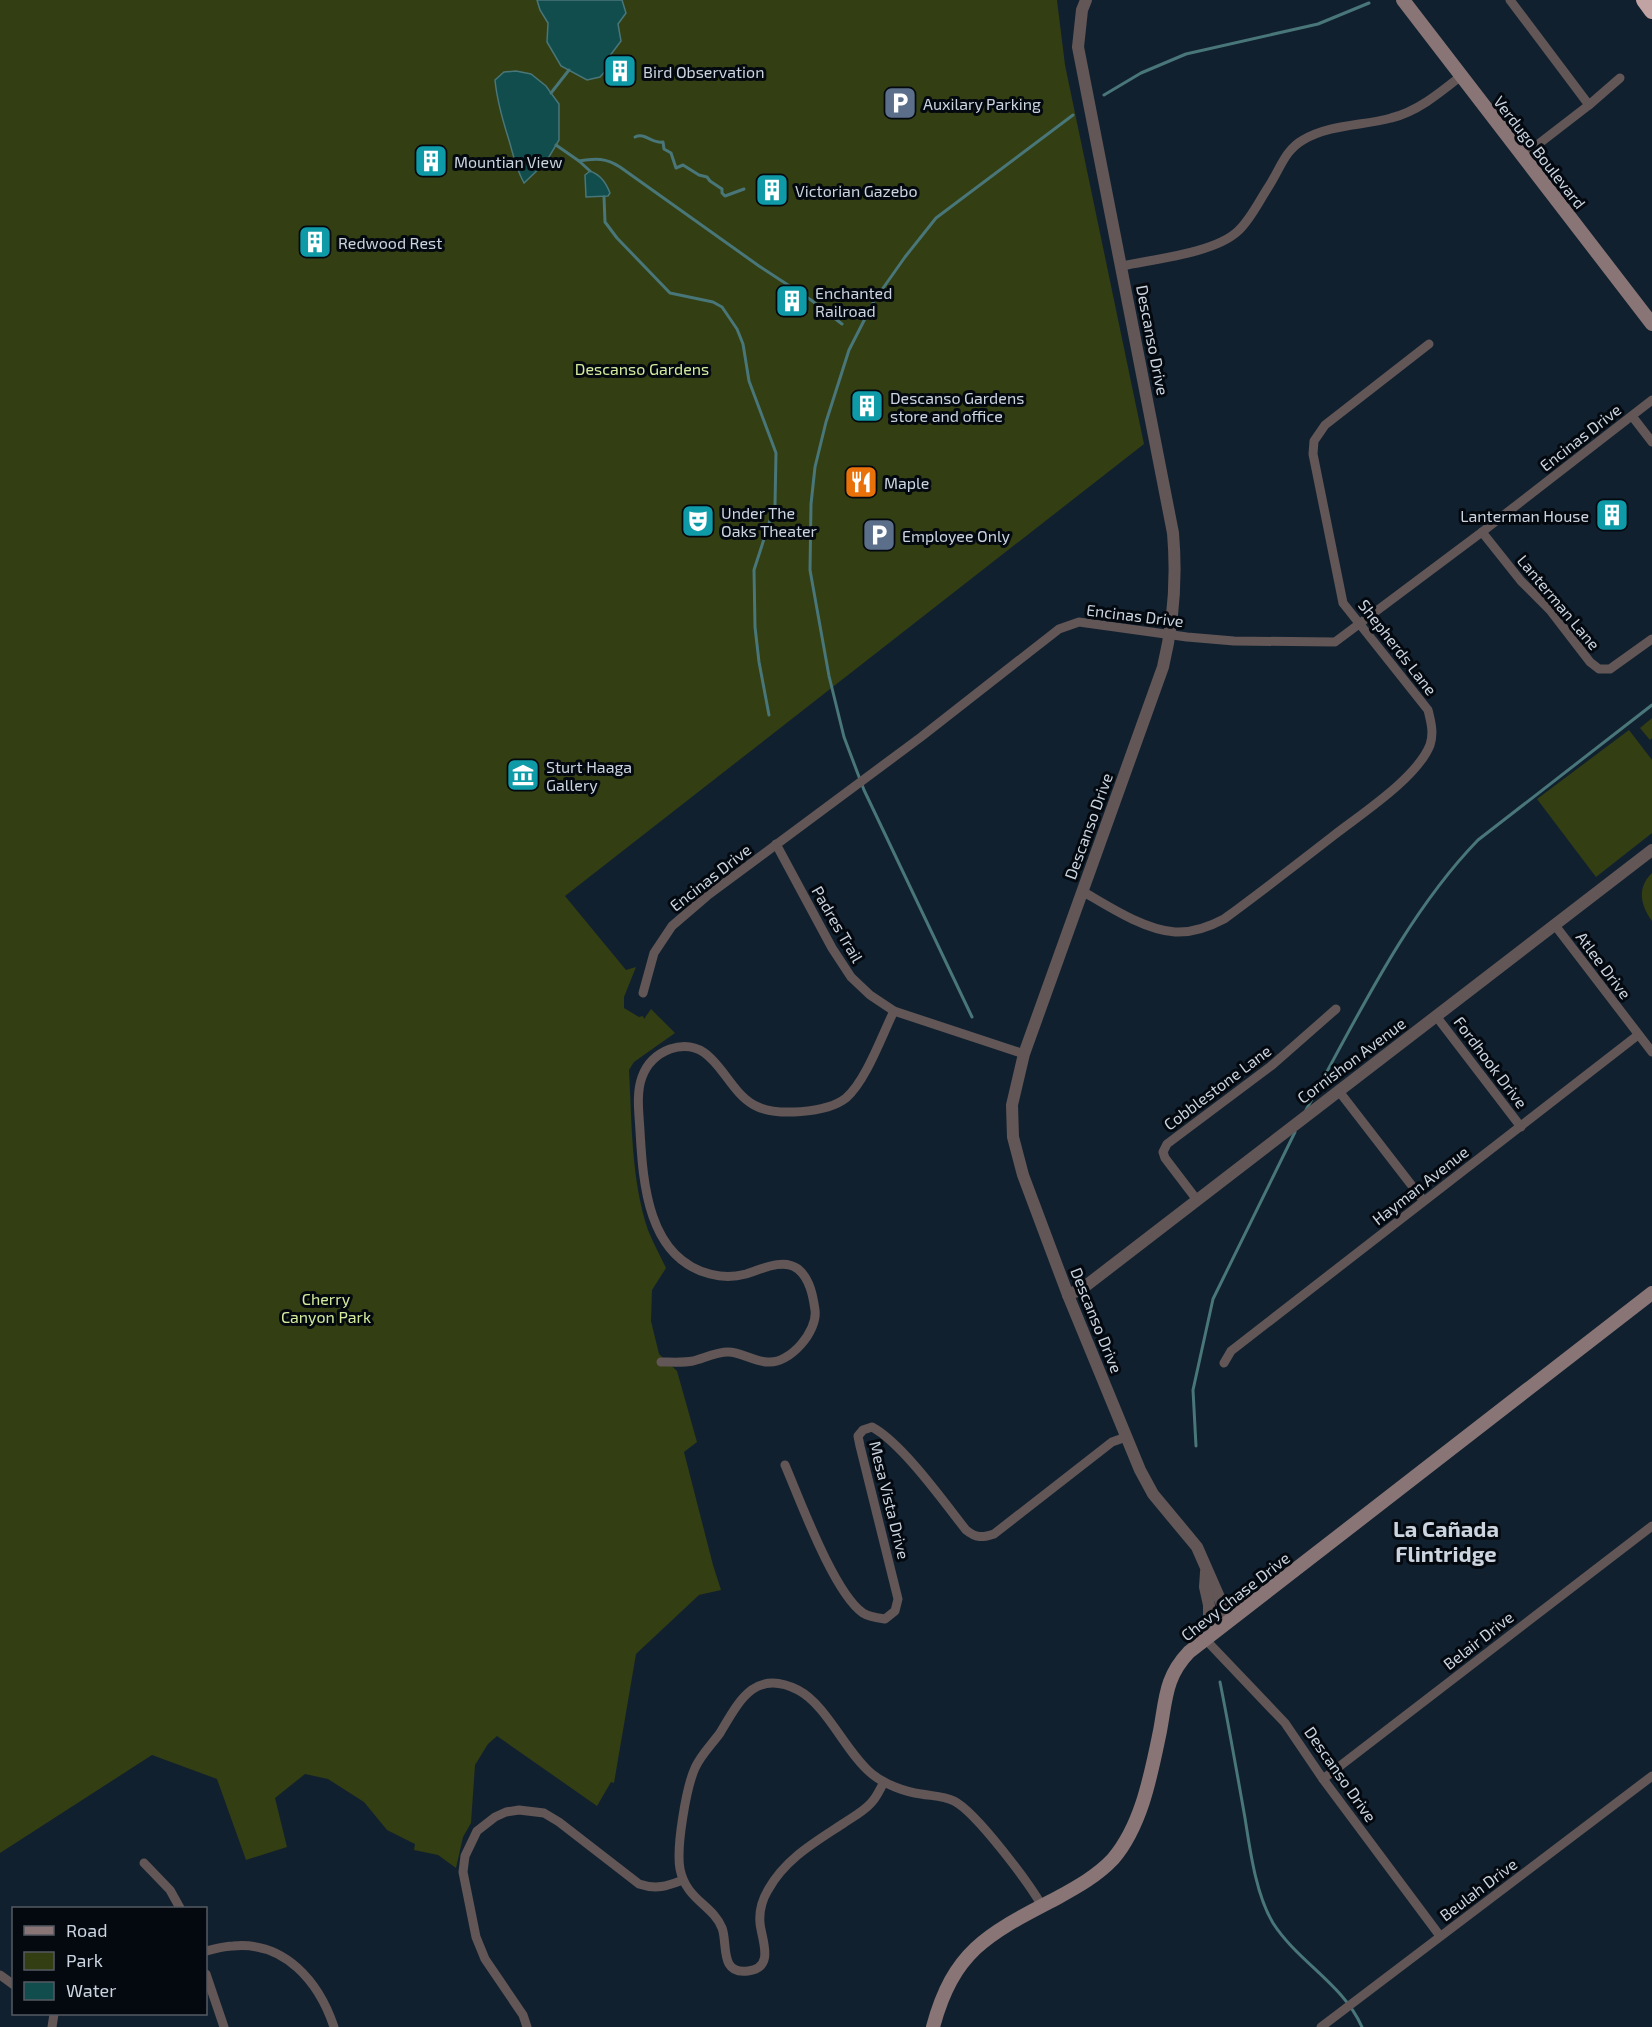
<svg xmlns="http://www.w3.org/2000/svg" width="1652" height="2027" font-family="'Exo 2',sans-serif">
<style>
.green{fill:#333e12}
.water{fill:#114d4d;stroke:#497679;stroke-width:1.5}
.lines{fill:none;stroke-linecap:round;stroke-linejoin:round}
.stream{stroke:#497679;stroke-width:3}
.minor{stroke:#625656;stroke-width:9}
.tertiary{stroke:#625656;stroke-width:12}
.secondary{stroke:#897575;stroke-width:14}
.motorway{stroke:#c2a3a4;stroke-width:16}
.labels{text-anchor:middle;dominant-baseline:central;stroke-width:6;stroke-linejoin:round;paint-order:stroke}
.poi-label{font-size:16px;fill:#cbd4df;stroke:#040910;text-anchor:start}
.street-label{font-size:16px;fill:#cbd4df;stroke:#040910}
.park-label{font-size:16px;fill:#d4eb9d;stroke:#040910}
.district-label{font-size:22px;font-weight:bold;fill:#cbd4df;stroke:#040910}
</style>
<rect width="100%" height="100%" fill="#11202f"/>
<g class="green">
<path d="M0,0H1057L1065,65L1144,444L565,896L626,970L636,967L624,997V1008L639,1017L643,1016L644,1019L651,1009L675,1033L634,1062L629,1070C632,1123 631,1179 648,1230C653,1243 660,1255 666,1268L652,1290L651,1321L659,1354L677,1371L697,1442L684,1452L713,1565L721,1590L699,1595L636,1654L614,1783L611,1782L597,1806L497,1736L488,1744L475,1765L471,1823L463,1837L456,1868L438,1855L414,1850L415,1844L387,1830L364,1802L328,1779L305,1774L275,1798L287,1847L246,1860L217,1779L152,1755L0,1853Z"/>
<path d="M1652,718V738L1650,740L1640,728Z"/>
<path d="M1629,730L1652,760V833L1596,877L1537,799Z"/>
<path d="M1652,873V921C1640,905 1637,887 1652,873Z"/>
</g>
<g class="water">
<path d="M537,0H622L626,13L618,24L621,41L609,57L610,66L600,77L587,80L561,66L547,42L548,23L540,10Z"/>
<path d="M516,71L531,74L546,86L559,104V140L546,162L524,183C514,164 514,156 508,137C502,118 497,101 495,80L504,72Z"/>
<path d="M590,171C601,175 606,183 610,193L608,196L586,197L585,175Z"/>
</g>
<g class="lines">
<g class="stream">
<path d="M551,93L569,70"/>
<path d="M1104,95L1141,73L1186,54L1318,24L1369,3"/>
<path d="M635,137C645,132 652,144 663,142L664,149L671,153L676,168L683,165L699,175L707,177L710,181L722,189V193L725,196L744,189"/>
<path d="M556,145L579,161L590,171"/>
<path d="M579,161C596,158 606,158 620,167L759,266L811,300L842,324"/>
<path d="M604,197L605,222L617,238L670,293L713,302L722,307L737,329L743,344L749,381L776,453L775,505L754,570L755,627L759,662L769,715"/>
<path d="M972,1017L864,790L844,737L829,676L810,570L811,504L815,467L826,422L849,350L874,301L905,257L936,218L1073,115"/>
<path d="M1306,1110C1356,1020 1406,914 1478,840L1652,705"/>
<path d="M1196,1446L1193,1390L1213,1299L1295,1132"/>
<path d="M1220,1682C1229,1727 1237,1773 1245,1818C1250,1850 1256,1895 1273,1923C1298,1962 1343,1984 1362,2027"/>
</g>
<g class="minor">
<path d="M1510,0L1589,105"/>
<path d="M1523,156L1589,105L1620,78"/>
<path d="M1122,266C1154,259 1215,253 1238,231C1251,219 1259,201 1269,186C1280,169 1285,150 1303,140C1331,124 1362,126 1391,118C1417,112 1441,92 1461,76"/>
<path d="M1632,416L1652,442"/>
<path d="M1482,532L1521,581L1550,610L1590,662L1599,669H1610L1652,639"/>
<path d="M776,844L832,948L851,977L870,995L894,1011L1024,1054"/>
<path d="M1082,891C1108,906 1144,930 1175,932C1193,933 1209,927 1224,919C1261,892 1297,864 1333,836C1361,814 1417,778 1430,745C1434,733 1431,722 1428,710L1343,603L1313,454L1314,441L1325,425L1429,344"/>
<path d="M1554,924L1652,1052"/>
<path d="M643,993L654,953L672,926L707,896L921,737L1059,629L1079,622L1187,637L1234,641L1335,642L1482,532L1652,400"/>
<path d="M1436,1016L1521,1127"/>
<path d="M1338,1090L1423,1200"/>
<path d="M1197,1200L1165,1158L1163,1152L1167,1144L1271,1066L1336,1009"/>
<path d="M661,1362C671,1362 683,1363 693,1361C704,1358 717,1352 728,1352C742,1352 754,1362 768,1362C790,1364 818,1331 815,1310C813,1296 810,1279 798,1269C783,1258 762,1269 746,1274C735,1277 721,1277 710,1274C648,1258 643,1184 640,1131C639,1113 636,1093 642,1077C647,1063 657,1054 670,1049C715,1034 723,1088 754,1105C775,1117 827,1113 846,1098C866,1081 882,1035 894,1011"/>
<path d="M1224,1363L1231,1351L1638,1035"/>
<path d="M785,1465C800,1500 834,1593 863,1613C869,1617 878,1618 885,1619L895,1611L898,1599L860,1446L858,1436L863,1430L872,1427C902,1443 944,1502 966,1530C976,1538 982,1538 994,1534L1112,1442L1126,1437"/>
<path d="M1205,1639L1285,1723L1323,1779L1440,1936"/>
<path d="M1323,1779L1652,1526"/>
<path d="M884,1782C880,1789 877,1797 871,1803C864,1811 853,1817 844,1823C815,1842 785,1859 768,1890C762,1900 759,1911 760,1923C761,1938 776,1968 748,1971C719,1975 728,1943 722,1928C713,1905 686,1900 680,1869C676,1848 686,1788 695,1768C700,1756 712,1744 720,1733C739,1701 755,1668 798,1690C827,1705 846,1753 872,1774C884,1784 905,1792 921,1794C932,1796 944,1796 954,1801C976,1812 1029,1883 1042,1906"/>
<path d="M144,1863L170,1890L180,1908"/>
<path d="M206,1951C215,1949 224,1946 233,1946C285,1941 319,1982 334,2027"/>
<path d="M206,1974L224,2027"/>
<path d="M0,1975L14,1985"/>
<path d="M52,2027L54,2014"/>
<path d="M527,2027L523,2015L485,1959L476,1937L463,1872L465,1856L477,1831L495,1817L506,1812L519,1810L544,1813L559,1822L639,1884C657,1890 667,1886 683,1880"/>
<path d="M1321,2027L1652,1776"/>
</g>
<g class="tertiary">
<path d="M1086,0L1082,10L1078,47L1173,533C1177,579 1174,621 1163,667L1024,1054L1012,1105L1013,1137L1023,1175L1068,1295L1140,1470L1153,1494L1197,1547L1229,1620"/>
<path d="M1068,1295L1083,1288L1652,850"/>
<path d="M1206,1572L1205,1587L1209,1605V1635"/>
</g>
<g class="secondary">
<path d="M1403,0L1652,324"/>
<path d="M933,2027C954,1949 990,1933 1057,1898C1077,1887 1097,1876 1113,1859C1142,1825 1151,1774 1160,1731C1166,1699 1165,1677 1189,1652L1652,1293"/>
</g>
<path class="motorway" d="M1644,0L1652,11"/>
</g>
<defs>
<g id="building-square" transform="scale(1.725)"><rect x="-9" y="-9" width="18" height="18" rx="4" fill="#0f9aa8" stroke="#040910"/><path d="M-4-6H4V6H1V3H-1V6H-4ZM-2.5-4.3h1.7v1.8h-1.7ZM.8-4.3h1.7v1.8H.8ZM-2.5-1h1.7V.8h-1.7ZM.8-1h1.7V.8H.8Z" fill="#fff"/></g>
<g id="parking-square" transform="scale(1.725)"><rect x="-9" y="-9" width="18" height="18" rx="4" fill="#5c6f8a" stroke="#040910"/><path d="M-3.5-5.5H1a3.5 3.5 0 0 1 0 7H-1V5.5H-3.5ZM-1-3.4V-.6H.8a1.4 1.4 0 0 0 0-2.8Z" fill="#fff"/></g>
<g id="restaurant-square" transform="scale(1.725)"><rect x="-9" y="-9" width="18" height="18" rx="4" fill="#e8710a" stroke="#040910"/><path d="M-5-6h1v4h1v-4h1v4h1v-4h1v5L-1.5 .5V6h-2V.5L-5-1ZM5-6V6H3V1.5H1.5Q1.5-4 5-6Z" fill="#fff"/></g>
<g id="theatre-square" transform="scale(1.725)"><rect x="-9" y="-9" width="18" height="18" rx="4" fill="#0f9aa8" stroke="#040910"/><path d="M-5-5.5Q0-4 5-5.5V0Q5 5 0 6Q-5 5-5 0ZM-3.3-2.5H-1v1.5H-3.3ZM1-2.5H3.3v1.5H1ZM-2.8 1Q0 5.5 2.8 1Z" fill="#fff"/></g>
<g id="museum-square" transform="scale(1.725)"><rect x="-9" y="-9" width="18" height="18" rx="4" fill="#0f9aa8" stroke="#040910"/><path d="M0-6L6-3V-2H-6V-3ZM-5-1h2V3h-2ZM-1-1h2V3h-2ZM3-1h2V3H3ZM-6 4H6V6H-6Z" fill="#fff"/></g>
</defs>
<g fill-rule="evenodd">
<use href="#building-square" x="620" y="71"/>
<use href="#parking-square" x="900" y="103"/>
<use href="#building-square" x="431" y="161"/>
<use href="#building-square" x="772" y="190"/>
<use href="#building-square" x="315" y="242"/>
<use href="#building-square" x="792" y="301"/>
<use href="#building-square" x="867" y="406"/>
<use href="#restaurant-square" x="861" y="482"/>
<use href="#building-square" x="1612" y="515"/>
<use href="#theatre-square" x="698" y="521"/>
<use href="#parking-square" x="879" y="535"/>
<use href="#museum-square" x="523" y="775"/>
</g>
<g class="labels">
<g class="poi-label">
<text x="643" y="71">Bird Observation</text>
<text x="923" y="103">Auxilary Parking</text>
<text x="454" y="161">Mountian View</text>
<text x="795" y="190">Victorian Gazebo</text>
<text x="338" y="242">Redwood Rest</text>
<text x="815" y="292">Enchanted<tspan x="815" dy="18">Railroad</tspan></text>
<text x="890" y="397">Descanso Gardens<tspan x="890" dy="18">store and office</tspan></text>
<text x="884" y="482">Maple</text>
<text x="721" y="512">Under The<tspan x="721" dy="18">Oaks Theater</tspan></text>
<text x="1589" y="515" text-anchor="end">Lanterman House</text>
<text x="902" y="535">Employee Only</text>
<text x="546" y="766">Sturt Haaga<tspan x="546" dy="18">Gallery</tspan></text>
</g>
<g class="street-label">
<text transform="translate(1540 152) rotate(52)">Verdugo Boulevard</text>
<text transform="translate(1153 340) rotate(79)">Descanso Drive</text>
<text transform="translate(1580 437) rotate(-38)">Encinas Drive</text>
<text transform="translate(1559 602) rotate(50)">Lanterman Lane</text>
<text transform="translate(1135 615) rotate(7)">Encinas Drive</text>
<text transform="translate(1398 647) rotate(52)">Shepherds Lane</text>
<text transform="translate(1088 826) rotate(-70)">Descanso Drive</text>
<text transform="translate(710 877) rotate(-38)">Encinas Drive</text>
<text transform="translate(838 924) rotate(60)">Padres Trail</text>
<text transform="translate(1604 965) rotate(53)">Atlee Drive</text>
<text transform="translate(1351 1060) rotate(-37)">Cornishon Avenue</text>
<text transform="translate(1491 1062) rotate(53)">Fordhook Drive</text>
<text transform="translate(1217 1087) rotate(-37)">Cobblestone Lane</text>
<text transform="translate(1420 1185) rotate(-38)">Hayman Avenue</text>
<text transform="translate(1097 1320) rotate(68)">Descanso Drive</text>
<text transform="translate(890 1500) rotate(76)">Mesa Vista Drive</text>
<text transform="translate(1235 1596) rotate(-38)">Chevy Chase Drive</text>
<text transform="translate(1478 1640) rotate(-38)">Belair Drive</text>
<text transform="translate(1341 1774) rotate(55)">Descanso Drive</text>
<text transform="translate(1478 1889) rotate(-37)">Beulah Drive</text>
</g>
<g class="park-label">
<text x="642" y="368">Descanso Gardens</text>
<text x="326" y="1298">Cherry<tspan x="326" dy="18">Canyon Park</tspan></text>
</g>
<g class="district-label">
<text x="1446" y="1528">La Cañada<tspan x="1446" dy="25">Flintridge</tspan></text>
</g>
</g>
<rect x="12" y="1907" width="195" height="108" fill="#040910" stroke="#545a63" stroke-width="1.5"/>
<rect x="24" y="1926" width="30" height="9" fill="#897575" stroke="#545a63" stroke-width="1.5"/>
<text x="66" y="1937" font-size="18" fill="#cbd4df">Road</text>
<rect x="24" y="1952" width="30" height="18" fill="#333e12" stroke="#545a63" stroke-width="1.5"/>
<text x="66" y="1967" font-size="18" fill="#cbd4df">Park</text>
<rect x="24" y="1982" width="30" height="18" fill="#114d4d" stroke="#545a63" stroke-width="1.5"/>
<text x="66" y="1997" font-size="18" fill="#cbd4df">Water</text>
</svg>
